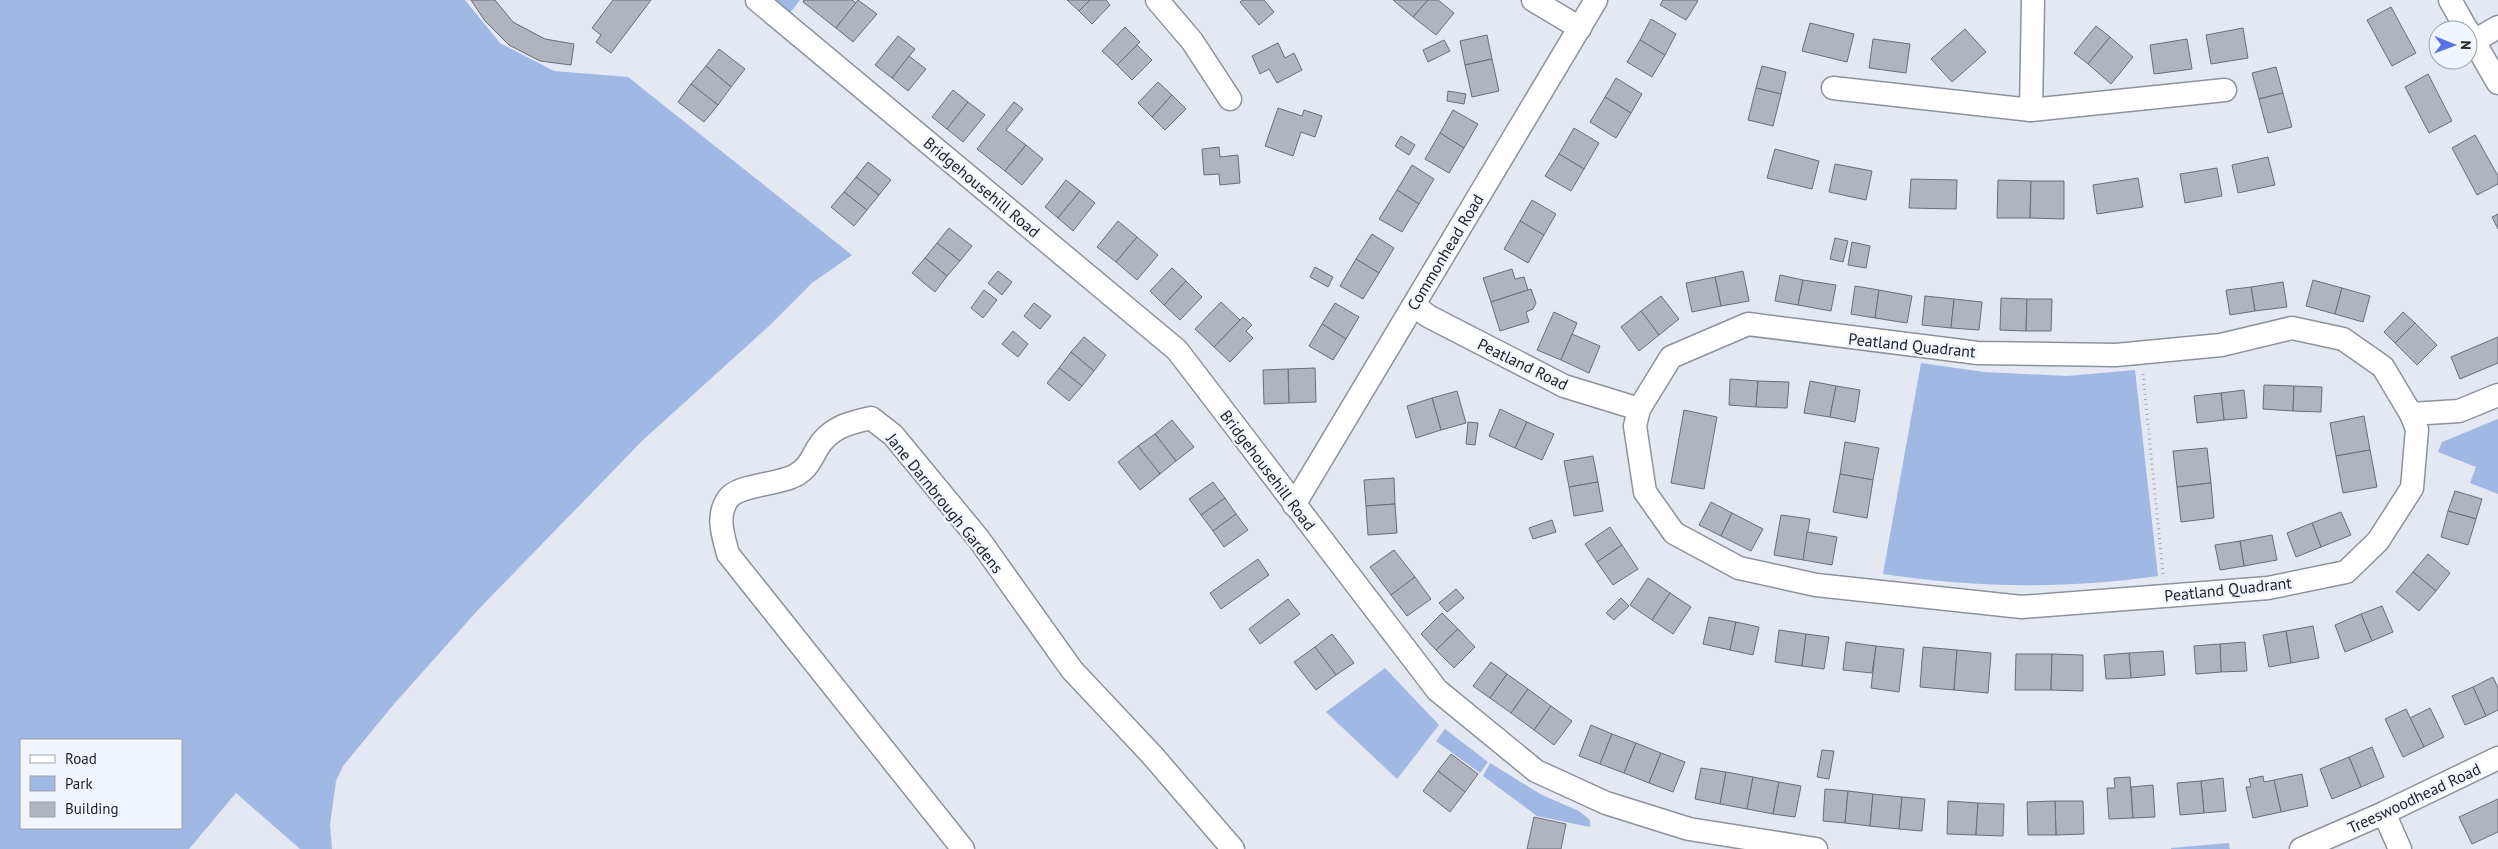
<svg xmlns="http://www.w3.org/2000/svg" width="2498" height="849" font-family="'PT Sans',sans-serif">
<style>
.green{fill:#a1b7e4;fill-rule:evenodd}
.building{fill:#afb4bd;stroke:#6a6e76}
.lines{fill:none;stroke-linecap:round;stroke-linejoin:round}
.street-casing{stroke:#8d929b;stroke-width:25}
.path{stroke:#a1a5ad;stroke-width:3;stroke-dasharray:1 4;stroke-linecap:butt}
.street{stroke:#fff;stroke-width:22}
.labels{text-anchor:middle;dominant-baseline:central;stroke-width:4.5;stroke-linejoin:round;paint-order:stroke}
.street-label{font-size:16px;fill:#222428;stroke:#f0f5ff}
</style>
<rect width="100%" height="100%" fill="#e3e8f2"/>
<g class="green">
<path d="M0,0H465L500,43L554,71L628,77L852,255L812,283L769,326L643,440L477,611L394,704L343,766L336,781L330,825L332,849H300L236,793L189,849H0ZM21,740H181V828H21Z"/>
<path d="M766,0H800L786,18Z"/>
<path d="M1921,363L1984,372L2067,376L2135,370L2158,576C2067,589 1974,588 1883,574Z"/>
<path d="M2498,419V494L2470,483L2476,467L2438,452L2442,442Z"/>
<path d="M1385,668L1439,725L1397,779L1326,712Z"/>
<path d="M1445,729L1488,762L1480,773L1436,741Z"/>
<path d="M1490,763L1542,795L1579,811L1590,820V827L1537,816L1483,776Z"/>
<path d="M2229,843L2230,849H2171V848Z"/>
</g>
<g class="building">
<path d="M471,0H495L513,22L545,39L574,44L571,65L540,61L509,45L485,21Z"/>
<path d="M613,0H651L611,53L596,42L601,35L592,28Z"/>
<path d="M804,0H852L856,3L836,28L803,2Z"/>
<path d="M858,0L877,14L853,42L836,28Z"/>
<path d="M1067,0H1090L1079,11Z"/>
<path d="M1090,0H1106L1110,5L1092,24L1079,11Z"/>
<path d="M1243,0H1264L1274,12L1259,25L1240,2Z"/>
<path d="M1393,0H1428L1413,17Z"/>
<path d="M1428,0H1438L1454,13L1436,35L1413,17Z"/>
<path d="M1663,0H1696L1698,1L1686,20L1660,5Z"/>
<path d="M2391,7L2416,53L2392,66L2367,20Z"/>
<path d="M1651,19L1676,34L1665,55L1640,40Z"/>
<path d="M1810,23L1854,34L1847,62L1802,51Z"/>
<path d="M2096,26L2110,37L2088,64L2074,53Z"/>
<path d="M1125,27L1140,42L1117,65L1102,51Z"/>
<path d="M2243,28L2248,58L2211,64L2206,35Z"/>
<path d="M1965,29L1986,52L1952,82L1931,59Z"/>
<path d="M1487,35L1492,59L1465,65L1460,41Z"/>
<path d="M898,36L915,49L892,78L875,65Z"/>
<path d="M2110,37L2133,57L2111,84L2088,64Z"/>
<path d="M1873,39L1910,44L1906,73L1869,68Z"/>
<path d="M2187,39L2192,69L2154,74L2150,45Z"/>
<path d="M1444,40L1450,51L1428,62L1423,50Z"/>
<path d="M1640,40L1665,55L1652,77L1627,62Z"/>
<path d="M1278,43L1285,58L1294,53L1302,70L1277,83L1269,69L1260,74L1252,56Z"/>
<path d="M1137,45L1152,60L1132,80L1117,65Z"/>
<path d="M719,49L745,69L731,87L706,66Z"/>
<path d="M909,56L926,69L908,91L892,78Z"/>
<path d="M1492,59L1499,91L1472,97L1465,65Z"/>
<path d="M706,66L731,87L718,105L691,84Z"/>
<path d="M1762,66L1786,72L1781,94L1756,88Z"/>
<path d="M2276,67L2283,93L2259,99L2252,73Z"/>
<path d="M2428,74L2452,121L2429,133L2405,87Z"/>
<path d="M1616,78L1642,94L1631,113L1605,97Z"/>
<path d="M1158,82L1172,95L1152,117L1138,103Z"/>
<path d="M691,84L718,105L704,122L678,102Z"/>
<path d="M1756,88L1781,94L1773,126L1748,120Z"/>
<path d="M953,90L968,102L947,129L932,117Z"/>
<path d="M1448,91L1466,94L1464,104L1447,101Z"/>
<path d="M2283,93L2292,127L2268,133L2259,99Z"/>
<path d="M1172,95L1186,109L1165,130L1152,117Z"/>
<path d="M1605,97L1631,113L1616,138L1590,122Z"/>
<path d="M968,102L985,115L963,142L947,129Z"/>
<path d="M1014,102L1023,109L1006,130L1026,145L1005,171L977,149Z"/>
<path d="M1278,108L1302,116L1304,110L1322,116L1315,137L1301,132L1293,156L1265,146Z"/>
<path d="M1453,110L1478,124L1464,148L1440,133Z"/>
<path d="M1574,128L1599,143L1584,169L1559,154Z"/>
<path d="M1440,133L1464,148L1449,173L1425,159Z"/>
<path d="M2475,135L2498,176V184L2477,195L2452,148Z"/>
<path d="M1401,136L1415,145L1409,155L1395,146Z"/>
<path d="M1026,145L1043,159L1022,185L1005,171Z"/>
<path d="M1219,147L1220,157L1238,155L1240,183L1220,185L1219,174L1204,175L1202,149Z"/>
<path d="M1775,149L1819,161L1812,189L1767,178Z"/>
<path d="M1559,154L1584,169L1571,191L1545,176Z"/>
<path d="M2268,157L2275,185L2238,193L2232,165Z"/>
<path d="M868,162L891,180L879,195L856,177Z"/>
<path d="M1835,164L1872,171L1866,200L1829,192Z"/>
<path d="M1412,165L1434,179L1419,204L1397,190Z"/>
<path d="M2217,168L2222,196L2185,203L2180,174Z"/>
<path d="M856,177L879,195L867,210L844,192Z"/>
<path d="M2138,178L2143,207L2097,214L2093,185Z"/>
<path d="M1911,179L1957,180L1956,209L1909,208Z"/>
<path d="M1066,180L1080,191L1058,218L1045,207Z"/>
<path d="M1998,180L2031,181L2030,218H1997Z"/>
<path d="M2031,181H2064V219L2030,218Z"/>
<path d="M1397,190L1419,204L1402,232L1379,219Z"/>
<path d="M1080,191L1095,203L1073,231L1058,218Z"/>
<path d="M844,192L867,210L854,226L831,207Z"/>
<path d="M1532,200L1556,214L1544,235L1520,221Z"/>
<path d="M2498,214V229L2492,217Z"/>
<path d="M1118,221L1137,237L1116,262L1097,247Z"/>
<path d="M1520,221L1544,235L1528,263L1504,249Z"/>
<path d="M949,228L972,246L960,261L937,243Z"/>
<path d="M1372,234L1394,248L1379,273L1356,259Z"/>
<path d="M1137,237L1158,255L1137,280L1116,262Z"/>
<path d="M1835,238L1848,241L1843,262L1830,259Z"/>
<path d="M1852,242L1870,246L1866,268L1848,265Z"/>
<path d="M937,243L960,261L947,276L925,258Z"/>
<path d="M925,258L947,276L935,292L912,273Z"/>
<path d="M1356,259L1379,273L1363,299L1340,286Z"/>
<path d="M1315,267L1333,277L1328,287L1310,277Z"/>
<path d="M1172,268L1186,281L1164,305L1150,291Z"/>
<path d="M1512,269L1515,279L1524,277L1528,290L1491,302L1483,278Z"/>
<path d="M998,271L1012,282L1002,295L988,283Z"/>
<path d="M1743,271L1749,301L1721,306L1715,277Z"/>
<path d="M1780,275L1803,280L1798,305L1775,301Z"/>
<path d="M1715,277L1721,306L1692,312L1686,283Z"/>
<path d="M1803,280L1836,285L1831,311L1798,305Z"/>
<path d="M2313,280L2342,288L2335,314L2306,306Z"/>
<path d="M1186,281L1202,297L1180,320L1164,305Z"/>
<path d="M2283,282L2287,307L2255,311L2251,287Z"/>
<path d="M1855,286L1879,290L1875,318L1851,314Z"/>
<path d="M2251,287L2255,311L2230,315L2226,290Z"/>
<path d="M2342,288L2370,296L2363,322L2335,314Z"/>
<path d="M1531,289L1536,303L1533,309L1526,312L1529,322L1500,331L1491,302Z"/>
<path d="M984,290L997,300L983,318L971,308Z"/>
<path d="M1879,290L1912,296L1907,323L1875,318Z"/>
<path d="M1661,296L1679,319L1659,335L1641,311Z"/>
<path d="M1925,296L1954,299L1951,328L1922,325Z"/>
<path d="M2001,298L2027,299L2026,331L2000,330Z"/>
<path d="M1954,299L1982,302L1979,330L1951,328Z"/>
<path d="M2027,299H2052L2051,331H2026Z"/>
<path d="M1221,302L1240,320L1214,347L1195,329Z"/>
<path d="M1034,303L1051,316L1040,329L1024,316Z"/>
<path d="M1335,303L1359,317L1346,339L1322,324Z"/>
<path d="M1641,311L1659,335L1639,351L1621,327Z"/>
<path d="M1554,312L1577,323L1561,360L1537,350Z"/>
<path d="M2403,312L2415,323L2395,343L2384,332Z"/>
<path d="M1243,317L1252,325L1246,331L1253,338L1230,362L1214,347Z"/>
<path d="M2415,323L2437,345L2417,365L2395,343Z"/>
<path d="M1322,324L1346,339L1333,360L1309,346Z"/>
<path d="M1013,331L1028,344L1018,357L1002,344Z"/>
<path d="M1572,334L1600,346L1589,373L1561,360Z"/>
<path d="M1084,337L1106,355L1094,371L1071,352Z"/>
<path d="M2498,337V363L2460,379L2451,357Z"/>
<path d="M1071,352L1094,371L1082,386L1059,368Z"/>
<path d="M1059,368L1082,386L1069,401L1047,383Z"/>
<path d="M1315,368L1316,402L1289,403L1288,369Z"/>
<path d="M1288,369L1289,403L1264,404L1263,370Z"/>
<path d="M1730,379L1758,381L1756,407L1729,405Z"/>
<path d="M1758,381L1789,382L1787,408L1756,407Z"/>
<path d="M1810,381L1836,386L1830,417L1804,413Z"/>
<path d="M2264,385L2294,386L2293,411L2263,409Z"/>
<path d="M1836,386L1860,390L1855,422L1830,417Z"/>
<path d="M2294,386L2322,387L2321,412L2293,411Z"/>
<path d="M2244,390L2247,418L2224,420L2221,393Z"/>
<path d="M1457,391L1466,423L1441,430L1432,398Z"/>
<path d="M2221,393L2224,420L2197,423L2194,396Z"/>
<path d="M1432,398L1441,430L1416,438L1407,406Z"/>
<path d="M1500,409L1527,422L1515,448L1489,436Z"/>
<path d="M1684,410L1717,417L1704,489L1671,483Z"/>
<path d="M2364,416L2370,450L2336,456L2330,423Z"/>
<path d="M1172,420L1194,447L1176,461L1155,434Z"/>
<path d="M1468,422L1478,423L1475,445L1466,444Z"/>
<path d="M1527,422L1554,434L1542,460L1515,448Z"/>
<path d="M1155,434L1176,461L1160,474L1138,446Z"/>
<path d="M1845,442L1879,448L1873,480L1840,474Z"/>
<path d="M1138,446L1160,474L1140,490L1118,462Z"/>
<path d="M2207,448L2211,483L2177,487L2173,451Z"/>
<path d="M2370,450L2377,487L2343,493L2336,456Z"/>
<path d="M1593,456L1598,482L1569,487L1564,461Z"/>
<path d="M1840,474L1873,480L1867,518L1833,512Z"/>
<path d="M1394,478L1395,504L1366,506L1364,480Z"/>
<path d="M1213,482L1225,498L1201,515L1189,499Z"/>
<path d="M1598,482L1603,511L1574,516L1569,487Z"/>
<path d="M2211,483L2214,518L2181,522L2177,487Z"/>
<path d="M2455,491L2482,499L2476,519L2448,511Z"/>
<path d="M1225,498L1236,514L1213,531L1201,515Z"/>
<path d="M1711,502L1732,513L1721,536L1699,525Z"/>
<path d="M1395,504L1397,533L1368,535L1366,506Z"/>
<path d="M2448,511L2476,519L2468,545L2441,537Z"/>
<path d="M2341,512L2351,535L2321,547L2312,523Z"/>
<path d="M1732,513L1763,529L1751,551L1721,536Z"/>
<path d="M1236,514L1248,530L1224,547L1213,531Z"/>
<path d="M1781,515L1810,519L1803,560L1774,555Z"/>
<path d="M1552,520L1556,532L1533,539L1529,528Z"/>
<path d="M2312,523L2321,547L2296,557L2287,533Z"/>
<path d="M1610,527L1622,545L1597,562L1585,544Z"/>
<path d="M1807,532L1837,537L1832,565L1803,560Z"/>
<path d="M2272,535L2277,560L2244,566L2240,541Z"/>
<path d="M2240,541L2244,566L2220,570L2215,545Z"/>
<path d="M1622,545L1638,569L1613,585L1597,562Z"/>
<path d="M1394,550L1415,577L1391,595L1370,567Z"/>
<path d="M2428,554L2450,573L2436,591L2413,572Z"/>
<path d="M1258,559L1269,575L1221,609L1210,593Z"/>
<path d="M2413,572L2436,591L2419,611L2396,592Z"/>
<path d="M1415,577L1431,599L1407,616L1391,595Z"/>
<path d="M1648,578L1670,593L1652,620L1630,605Z"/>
<path d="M1456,589L1464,598L1447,612L1439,603Z"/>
<path d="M1670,593L1691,607L1673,634L1652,620Z"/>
<path d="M1621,598L1629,606L1614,620L1606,613Z"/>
<path d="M1288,599L1300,614L1260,644L1249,629Z"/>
<path d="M2382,606L2393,632L2372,641L2361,614Z"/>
<path d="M1442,613L1458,629L1436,650L1421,634Z"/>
<path d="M2361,614L2372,641L2345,652L2335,625Z"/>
<path d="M1709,617L1736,622L1730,650L1703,644Z"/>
<path d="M1736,622L1759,627L1753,655L1730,650Z"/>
<path d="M2313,626L2319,658L2291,663L2286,631Z"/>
<path d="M1458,629L1475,647L1454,668L1436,650Z"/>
<path d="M1779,630L1806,634L1802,666L1775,662Z"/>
<path d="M2286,631L2291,663L2269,667L2263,635Z"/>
<path d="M1332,634L1354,663L1336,675L1315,647Z"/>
<path d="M1806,634L1829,637L1824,669L1802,666Z"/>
<path d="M1846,642L1876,646L1872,673L1843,670Z"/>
<path d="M2245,642L2247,671L2221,672L2220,644Z"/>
<path d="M2220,644L2221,672L2196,674L2194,646Z"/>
<path d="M1876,646L1904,649L1899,692L1871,688Z"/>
<path d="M1315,647L1336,675L1316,690L1294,662Z"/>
<path d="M1923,647L1957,650L1954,690L1920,687Z"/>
<path d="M1957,650L1991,653L1988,693L1954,690Z"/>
<path d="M2163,651L2165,675L2131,678L2129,653Z"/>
<path d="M2129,653L2131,678L2106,679L2104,655Z"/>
<path d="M2016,654H2052L2051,690H2015Z"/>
<path d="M2052,654L2083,655V691L2051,690Z"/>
<path d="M1491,662L1507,674L1490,698L1473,686Z"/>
<path d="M1507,674L1528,689L1511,713L1490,698Z"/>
<path d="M2493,677L2498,688V710L2486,716L2473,687Z"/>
<path d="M2473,687L2486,716L2465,725L2452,696Z"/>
<path d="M1528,689L1551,706L1534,730L1511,713Z"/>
<path d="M1551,706L1572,721L1554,745L1534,730Z"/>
<path d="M2430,708L2444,737L2424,747L2410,718Z"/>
<path d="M2406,709L2424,747L2403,757L2385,719Z"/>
<path d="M1591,725L1612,734L1600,764L1579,756Z"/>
<path d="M1612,734L1636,743L1624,773L1600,764Z"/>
<path d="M1636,743L1661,753L1649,783L1624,773Z"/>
<path d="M2372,747L2384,777L2361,787L2349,757Z"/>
<path d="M1822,750L1834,751L1829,779L1817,777Z"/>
<path d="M1661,753L1685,762L1673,792L1649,783Z"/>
<path d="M1451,754L1478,774L1465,792L1438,771Z"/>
<path d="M2349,757L2361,787L2332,799L2320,769Z"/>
<path d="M1701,768L1726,772L1720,804L1695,799Z"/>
<path d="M1438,771L1465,792L1450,812L1423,791Z"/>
<path d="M1726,772L1753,777L1747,809L1720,804Z"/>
<path d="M2302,774L2308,806L2281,812L2274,780Z"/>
<path d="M2263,776L2264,782L2274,780L2281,812L2253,818L2246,787H2251L2249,779Z"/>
<path d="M1753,777L1779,782L1773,814L1747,809Z"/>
<path d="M2130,777L2133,818L2109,819L2107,788H2115L2114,778Z"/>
<path d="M2223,778L2226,811L2204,813L2201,781Z"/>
<path d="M2201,781L2204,813L2180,815L2177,783Z"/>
<path d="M1779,782L1801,786L1795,817L1773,814Z"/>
<path d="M2153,785L2155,817L2133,818L2131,787Z"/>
<path d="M1825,789L1848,791L1845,823L1823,821Z"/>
<path d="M1848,791L1873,794L1870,826L1845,823Z"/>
<path d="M1873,794L1902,797L1899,829L1870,826Z"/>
<path d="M1902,797L1925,799L1922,831L1899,829Z"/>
<path d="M2498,799V832L2472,844L2459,817Z"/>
<path d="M1948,801L1978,803L1976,835L1947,834Z"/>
<path d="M2055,801H2083L2084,834L2056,835Z"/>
<path d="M2055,801L2056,835H2028L2027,802Z"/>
<path d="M1978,803L2004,804L2003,836L1976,835Z"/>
<path d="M1534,817L1566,824L1561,849H1527Z"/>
</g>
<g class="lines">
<g class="street-casing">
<g id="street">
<path d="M757,0L1177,350L1437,690L1536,771L1606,803L1689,829L1816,849"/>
<path d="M1157,0L1192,41L1230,99"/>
<path d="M1533,0L1580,28"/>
<path d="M2450,0L2467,30"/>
<path d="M2468,31L2498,83"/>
<path d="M2474,41L2498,27"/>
<path d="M1833,88L2031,110L2225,90"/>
<path d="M2031,110L2033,0"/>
<path d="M1414,305L1428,316L1564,386L1639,409"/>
<path d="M1748,324L1978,353L2116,355L2221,345L2292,328L2343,339L2383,367L2411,414L2417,429L2412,488L2378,541L2346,572L2268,588L2022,607L1816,585L1739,568L1674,533L1645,492L1635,426L1639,409L1671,357Z"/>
<path d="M2411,414L2459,411L2498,395"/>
<path d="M1294,505L1596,0"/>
<path d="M2384,813L2400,849"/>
<path d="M963,849L728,554C723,535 716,516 728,499C738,484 779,485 796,475C807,469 811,460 817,449C829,428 848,423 871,418L893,435L978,538L1072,670L1152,755L1233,849"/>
<path d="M2301,849L2384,813L2498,758"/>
</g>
</g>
<path class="path" d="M2143,374L2163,574"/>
<use href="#street" class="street"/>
</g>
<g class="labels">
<g class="street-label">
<text transform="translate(982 187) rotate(40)">Bridgehousehill Road</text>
<text transform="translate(1445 252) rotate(-59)">Commonhead Road</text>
<text transform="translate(1912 345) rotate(6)">Peatland Quadrant</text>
<text transform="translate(1523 364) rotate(26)">Peatland Road</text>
<text transform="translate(1268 470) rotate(53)">Bridgehousehill Road</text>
<text transform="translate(945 503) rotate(51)">Jane Darnbrough Gardens</text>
<text transform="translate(2228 589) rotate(-6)">Peatland Quadrant</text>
<text transform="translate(2414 798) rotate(-25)">Treeswoodhead Road</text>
</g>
</g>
<rect x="20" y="739" width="162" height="90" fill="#f0f5ff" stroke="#9ea1a9"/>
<rect x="30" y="755" width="25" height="8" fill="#ffffff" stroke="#9ea1a9"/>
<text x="65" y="764" font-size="15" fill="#222428">Road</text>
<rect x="30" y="776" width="25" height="15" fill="#a1b7e4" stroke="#9ea1a9"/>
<text x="65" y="789" font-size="15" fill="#222428">Park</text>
<rect x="30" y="802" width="25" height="15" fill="#afb4bd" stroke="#9ea1a9"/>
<text x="65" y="814" font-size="15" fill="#222428">Building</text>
<g transform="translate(2453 45) rotate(91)"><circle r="24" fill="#f0f5ff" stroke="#9ea1a9"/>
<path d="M0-4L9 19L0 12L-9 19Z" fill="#5a70e6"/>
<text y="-8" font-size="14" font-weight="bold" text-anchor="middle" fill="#222428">N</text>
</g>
</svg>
